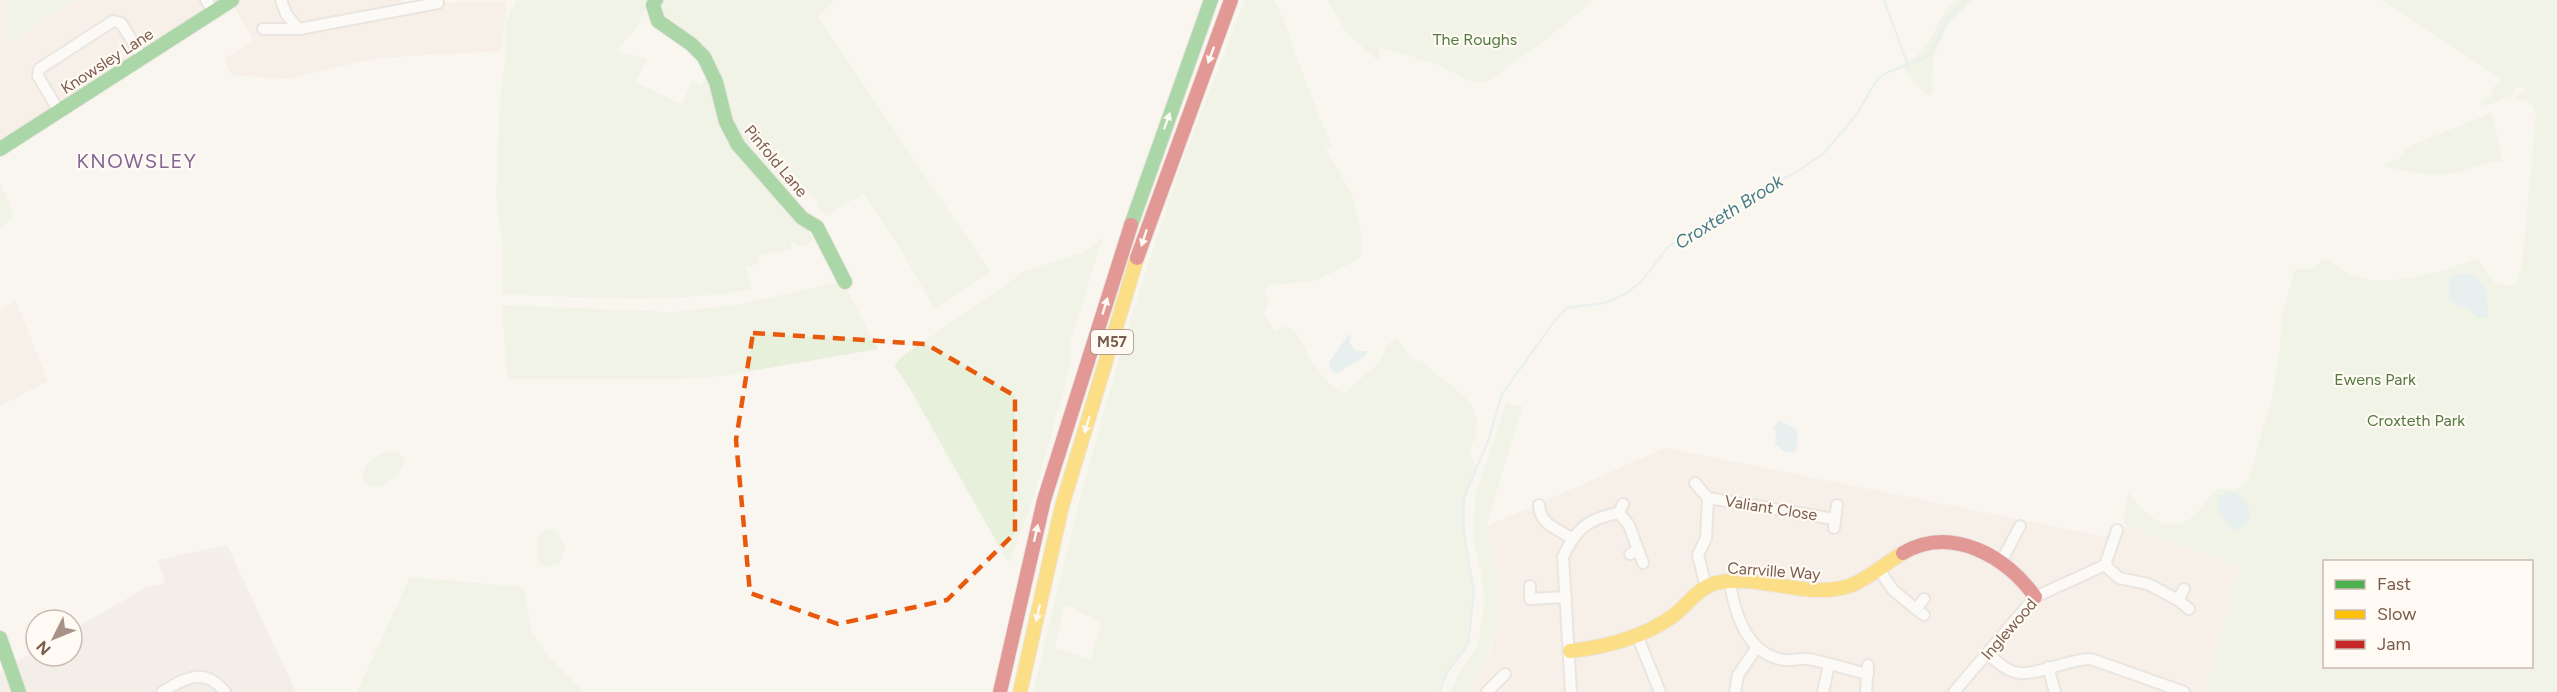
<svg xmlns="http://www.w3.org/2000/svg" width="2557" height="692" font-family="Figtree,sans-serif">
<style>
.residential{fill:#f2e8de}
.industrial{fill:#ede5e0}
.green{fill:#e7f0db;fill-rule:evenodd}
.water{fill:#d0e8ea}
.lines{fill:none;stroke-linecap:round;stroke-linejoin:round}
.stream{stroke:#d0e8ea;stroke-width:2}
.street-casing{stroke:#d7d1cb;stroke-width:14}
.fast-casing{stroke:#d9d2cb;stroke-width:16}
.slow-casing{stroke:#d9d2cb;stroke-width:16}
.jam-casing{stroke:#d9d2cb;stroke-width:16}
.street{stroke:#fefefd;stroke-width:10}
.fast{stroke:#4caf50;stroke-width:14}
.slow{stroke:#ffc107;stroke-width:14}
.jam{stroke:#c62828;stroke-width:14}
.oneway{fill:#fffaf3}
.marked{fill:none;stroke:#e8590c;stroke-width:4.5;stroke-dasharray:12 8;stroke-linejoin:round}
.labels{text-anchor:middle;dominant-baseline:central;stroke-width:4.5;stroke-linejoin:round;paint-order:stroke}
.shield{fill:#fffaf3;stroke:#a28b7f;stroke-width:1.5}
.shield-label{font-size:15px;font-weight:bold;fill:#7a5c4d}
.park-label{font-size:16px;fill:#537a41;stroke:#fffaf3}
.street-label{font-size:16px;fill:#7a5c4d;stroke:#fffaf3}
.water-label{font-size:18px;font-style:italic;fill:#437c86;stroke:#fffaf3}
.quarter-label{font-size:20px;letter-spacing:1.5px;fill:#846695;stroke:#fffaf3}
</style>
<rect width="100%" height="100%" fill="#f9f5f0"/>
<g class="residential">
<path d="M0,0H222L0,143Z"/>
<path d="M240,0H401L404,3L507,2L501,51L377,58L288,79L231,75L224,59L253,40L233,4Z"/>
<path d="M16,301L48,381L0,406V309Z"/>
<path d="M1665,448L2108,537L2113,526L2123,530L2126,525L2240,567L2206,692H1468L1493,644L1483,528Z"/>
</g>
<path class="industrial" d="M227,545L296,692H0V672L36,651V656H72V630L145,588L165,583L158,560Z"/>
<g class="green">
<path d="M9,0H75L13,40C1,27 4,16 9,0Z"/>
<path d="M517,0H651L634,31L616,50L647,59L636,82L681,104L693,80L701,85L709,75L718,112L813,238L805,246H798L797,243H791V249L757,256L759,264L746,267L751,289C670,305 584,297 502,294L503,251L496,195L500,99L506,52V22Z"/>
<path d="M659,0H835L818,17L990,272L935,309L895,240L863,193L826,217L817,205L819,203L796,177L779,187L737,140L713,58L702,45L659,17Z"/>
<path d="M1245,0H1273L1283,17L1304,77L1332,148L1325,146L1353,197L1361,231L1362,254L1359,259L1315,281L1271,285L1264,291C1270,299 1270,305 1264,313L1275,332L1284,326L1294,329C1304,346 1324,388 1344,393L1379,363L1389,343L1397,338L1409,356L1426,363L1434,373L1461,393L1472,405L1478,420L1475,428L1477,437L1472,444L1470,456L1478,467L1464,498V533L1474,591L1469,640L1463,652L1446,674L1440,692H1033L1082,490L1128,326L1182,162ZM1065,604L1101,623L1091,659L1055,649Z"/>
<path d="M1327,0H1594L1543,42L1488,81L1475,83L1433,63L1380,47L1378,61L1346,32Z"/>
<path d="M1956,0H1973L1947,25L1933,60L1932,91L1930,95C1917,90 1908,75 1902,64C1933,54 1933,20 1956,0Z"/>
<path d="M2381,0H2557V692H2206L2240,567L2126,525L2123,520L2128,492C2143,512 2167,538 2192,517C2202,509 2208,497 2217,489L2236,490L2247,483L2271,401L2280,348L2282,315L2295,269H2312L2322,261L2330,260C2336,264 2342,270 2348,273C2380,291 2443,272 2474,259L2479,261L2495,283L2510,286L2516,284L2522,265L2536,115C2533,102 2526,100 2515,98L2526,90L2517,86L2512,95L2486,106L2483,105L2482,101L2492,94L2494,86L2503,80ZM2324,562H2532V666H2324Z"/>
<path d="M2491,113L2500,144L2502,161C2484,162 2469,170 2452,173C2431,177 2403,172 2383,165L2398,159L2410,146Z"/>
<path d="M0,181L14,218L0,227Z"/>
<path d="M1103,237L1071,340V363L1033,499L1009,564L909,387L894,365L903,356L1025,271L1082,253Z"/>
<path d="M835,283L845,286L878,349L722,376L677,379H507L502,305L673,312L736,305Z"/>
<path d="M1506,404L1523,406L1487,523L1498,595V618L1484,664L1467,692H1450L1459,674L1474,652L1479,640L1484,601L1481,571L1473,540L1475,497Z"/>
<path d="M389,451L397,452L406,460C397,477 383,495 363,482C361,465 373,455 389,451Z"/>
<path d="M547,529L558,533L566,548L560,563C552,567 545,568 538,562V536Z"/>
<path d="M410,577L524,587L532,634L546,654L584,692H357Z"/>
</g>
<g class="water">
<path d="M2472,273L2486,288L2488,317L2478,318C2470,307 2458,309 2449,300V279L2452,276Z"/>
<path d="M1349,334L1351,336L1349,343L1356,351H1368L1365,356L1336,374L1332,371L1329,362Z"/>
<path d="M1779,420L1795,428L1798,433L1796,450L1791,453L1785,452L1775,444L1776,432L1773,429Z"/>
<path d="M2224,492L2238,493L2248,506L2250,519L2235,532L2218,512L2219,498Z"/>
</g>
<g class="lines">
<g class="stream">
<path d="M1884,0L1908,65"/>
<path d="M1440,692L1446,674L1463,652L1469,640L1474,591L1464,533V498L1488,441L1502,394L1559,315L1567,308L1605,303L1625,294L1640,283L1668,247L1681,238L1710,227L1775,182L1795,173L1824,153L1857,114L1876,81L1886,73L1923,59L1932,51L1950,15L1966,0"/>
</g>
<g class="street-casing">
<g id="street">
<path d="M206,0L214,12"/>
<path d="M281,0L286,14L299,29L438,3"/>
<path d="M263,29H299"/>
<path d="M59,111L38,76L39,69L113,21L121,23L142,57"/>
<path d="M1695,483L1708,498L1706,538L1698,555L1706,587"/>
<path d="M1708,498L1834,519"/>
<path d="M1623,504L1619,513L1629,525L1638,550"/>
<path d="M1539,505C1540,524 1556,529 1572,538"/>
<path d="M1834,528L1837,505"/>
<path d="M1630,554L1638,550L1643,563"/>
<path d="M2002,560L2020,526"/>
<path d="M2105,565L2119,578L2148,584L2178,600"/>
<path d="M1878,568L1893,590L1916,609"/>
<path d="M1730,581C1734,613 1747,655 1785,660C1792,661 1800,658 1808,659C1828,662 1848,670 1868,674"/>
<path d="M1530,586V599L1566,597"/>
<path d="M2184,589L2178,600L2189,609"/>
<path d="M1924,615L1916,609L1924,599"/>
<path d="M1637,635L1660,692"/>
<path d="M1987,653C1996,661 2007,672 2020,673C2038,675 2069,659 2091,659L2184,692"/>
<path d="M2048,667L2055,692"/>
<path d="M162,692C186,678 204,666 225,692"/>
<path d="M1487,692L1505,674"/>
<path d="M1571,692L1563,557C1575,529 1589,518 1619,513"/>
<path d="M1735,692L1738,675L1757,647"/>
<path d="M1823,692L1829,665"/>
<path d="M1866,692L1868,665"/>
<path d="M1954,692L2035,597L2105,565L2117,530"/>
</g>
</g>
<g class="fast-casing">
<g id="fast">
<path d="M656,0L653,5L658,21L691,44L704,57L716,82L726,122L738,145L802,218L817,227L845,282"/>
<path d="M0,149L232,0"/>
<path d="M1131,225L1211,0"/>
<path d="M0,638L19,692"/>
</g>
</g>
<g class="slow-casing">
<g id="slow">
<path d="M1570,651C1607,647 1642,638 1673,616C1688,605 1697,588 1716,583C1760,573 1805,600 1849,586C1869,579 1885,563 1903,553"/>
<path d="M1020,692L1062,506L1137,258"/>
</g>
</g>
<g class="jam-casing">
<g id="jam">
<path d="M1137,258L1231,0"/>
<path d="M1903,553C1951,525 2007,556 2035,597"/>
<path d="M1000,692L1044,500L1131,225"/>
</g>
</g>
<use href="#street" class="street"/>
<use href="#fast" class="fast"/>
<use href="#slow" class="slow"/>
<use href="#jam" class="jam"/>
</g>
<defs><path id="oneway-solid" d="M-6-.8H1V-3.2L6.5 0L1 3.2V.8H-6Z" transform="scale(1.5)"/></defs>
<g class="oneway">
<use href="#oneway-solid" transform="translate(1211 55) rotate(110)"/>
<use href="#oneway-solid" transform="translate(1167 121) rotate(-70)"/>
<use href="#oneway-solid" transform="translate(1144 238) rotate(108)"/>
<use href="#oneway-solid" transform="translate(1105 306) rotate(-73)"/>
<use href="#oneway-solid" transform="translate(1087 425) rotate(107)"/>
<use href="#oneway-solid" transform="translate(1036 533) rotate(-77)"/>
<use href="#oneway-solid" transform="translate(1038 613) rotate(103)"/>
</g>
<path d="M0 0H2557V692H0ZM753,333L926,344L1015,396V533L947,600L838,624L750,593L736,440Z" fill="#f9f5f0" fill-opacity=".55" fill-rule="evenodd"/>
<path class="marked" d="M753,333L926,344L1015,396V533L947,600L838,624L750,593L736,440Z"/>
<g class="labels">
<rect class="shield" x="1091" y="330" width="42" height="24" rx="4.5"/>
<g class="shield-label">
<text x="1112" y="342">M57</text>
</g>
<g class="park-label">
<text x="1475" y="39">The Roughs</text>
<text x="2375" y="379">Ewens Park</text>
<text x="2416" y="420">Croxteth Park</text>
</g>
<g class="street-label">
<text transform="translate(107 61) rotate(-33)">Knowsley Lane</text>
<text transform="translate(776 161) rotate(50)">Pinfold Lane</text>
<text transform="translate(1771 508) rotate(9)">Valiant Close</text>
<text transform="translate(1774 571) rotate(4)">Carrville Way</text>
<text transform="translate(2009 629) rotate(-49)">Inglewood</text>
</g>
<g class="water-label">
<text transform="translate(1729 212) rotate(-32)">Croxteth Brook</text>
</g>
<g class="quarter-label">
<text x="137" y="161">KNOWSLEY</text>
</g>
</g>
<rect x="2323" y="560" width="210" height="108" fill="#fffaf3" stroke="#cabbb1" stroke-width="1.5"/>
<rect x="2335" y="580" width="30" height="9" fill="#4caf50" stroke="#cabbb1" stroke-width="1.5"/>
<text x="2377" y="590" font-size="18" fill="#7a5c4d">Fast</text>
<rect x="2335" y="610" width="30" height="9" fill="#ffc107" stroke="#cabbb1" stroke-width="1.5"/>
<text x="2377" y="620" font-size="18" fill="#7a5c4d">Slow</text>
<rect x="2335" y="640" width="30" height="9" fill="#c62828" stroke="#cabbb1" stroke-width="1.5"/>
<text x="2377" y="650" font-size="18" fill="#7a5c4d">Jam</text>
<g transform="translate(54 638) rotate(227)"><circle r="28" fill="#fffaf3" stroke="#cabbb1" stroke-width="1.5"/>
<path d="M0-4.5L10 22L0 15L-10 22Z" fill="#a69286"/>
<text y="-9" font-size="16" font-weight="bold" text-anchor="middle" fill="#7a5c4d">N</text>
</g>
</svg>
